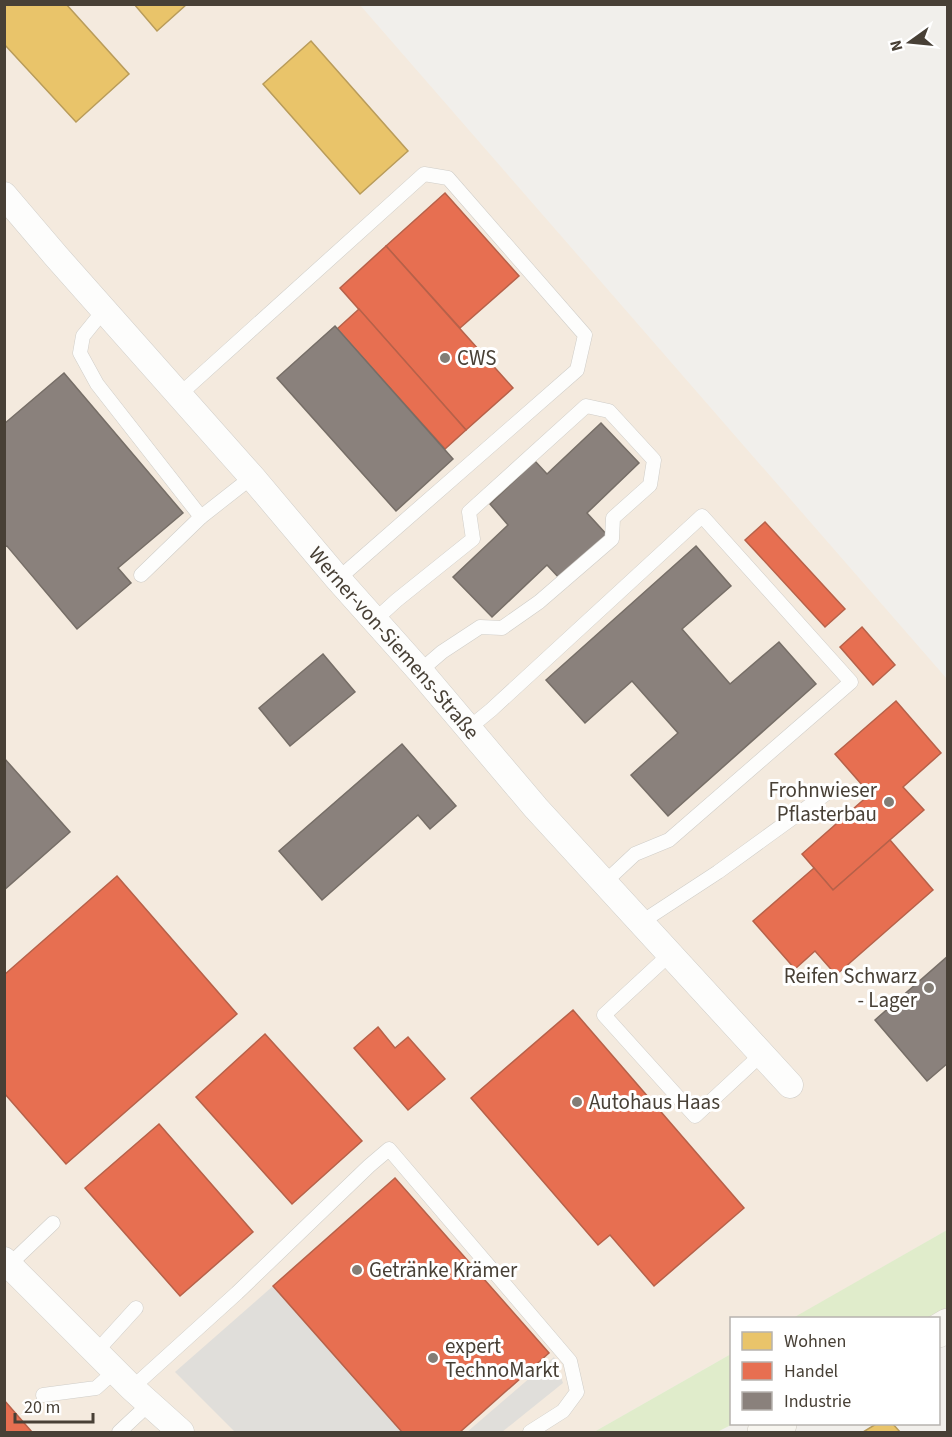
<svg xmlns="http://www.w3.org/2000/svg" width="952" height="1437" font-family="'Source Sans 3',sans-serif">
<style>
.commercial{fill:#f4eade}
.green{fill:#e0eccb}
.parking{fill:#e0deda}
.homes{fill:#e9c46a;stroke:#b99c5a;stroke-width:1.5}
.shops{fill:#e76f51;stroke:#b76149;stroke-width:1.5}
.industry{fill:#8a817c;stroke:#766e67;stroke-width:1.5}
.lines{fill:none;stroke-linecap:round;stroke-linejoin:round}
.service-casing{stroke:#cfcdc8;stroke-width:15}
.minor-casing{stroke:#cfcdc8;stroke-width:27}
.secondary-casing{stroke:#d1ccc2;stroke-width:34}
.service{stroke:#fdfdfc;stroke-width:14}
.minor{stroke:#fdfdfc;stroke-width:26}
.secondary{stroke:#f7f5ef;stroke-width:33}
.poi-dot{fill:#837d75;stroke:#fff;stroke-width:2}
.labels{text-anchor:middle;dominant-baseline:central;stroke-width:6;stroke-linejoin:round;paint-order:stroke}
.poi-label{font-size:21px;fill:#484036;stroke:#fff;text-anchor:start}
.street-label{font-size:21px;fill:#484036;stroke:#fff}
</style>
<rect width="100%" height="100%" fill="#f1efeb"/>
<path class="commercial" d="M5,5H360L947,679V1230L794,1318H732L731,1354L594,1432H5Z"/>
<g class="green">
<path d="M947,1230V1307L927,1318H793Z"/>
<path d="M731,1354L732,1424H733L717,1432H594Z"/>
</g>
<g class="parking">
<path d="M273,1286L402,1432H235L175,1372Z"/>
<path d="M554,1357L563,1383L502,1432H467Z"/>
</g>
<g class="homes">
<path d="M4,4H66L129,74L76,122L4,44Z"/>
<path d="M134,4H187L157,31Z"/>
<path d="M311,41L408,151L360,194L263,84Z"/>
<path d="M876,1424H893L900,1432H863Z"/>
</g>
<g class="shops">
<path d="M445,193L519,276L460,328L386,246Z"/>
<path d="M386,246L513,388L466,430L340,288Z"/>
<path d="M359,309L466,430L445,449L337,329Z"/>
<path d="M765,522L845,609L825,627L745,540Z"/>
<path d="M862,627L895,665L873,685L840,647Z"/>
<path d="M896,701L941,753L903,787L924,810L833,890L802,854L870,794L835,754Z"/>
<path d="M890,840L933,890L836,975L815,951L795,969L753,921L814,868L833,890Z"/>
<path d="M117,876L237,1014L66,1164L4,1093V975Z"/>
<path d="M573,1010L744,1208L654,1286L610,1235L598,1245L471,1098Z"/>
<path d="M378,1027L395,1048L408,1037L445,1079L408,1110L354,1048Z"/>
<path d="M265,1034L362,1141L292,1204L196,1097Z"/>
<path d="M159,1124L253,1232L180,1296L85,1188Z"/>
<path d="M395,1178L549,1353L460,1432H402L273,1286Z"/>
<path d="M4,1400L32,1432H4Z"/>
</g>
<g class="industry">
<path d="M335,326L453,459L396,511L277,378Z"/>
<path d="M64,373L183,513L118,568L131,583L77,629L7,546L4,547V424Z"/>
<path d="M601,423L639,463L587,513L608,536L561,580L547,565L492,617L453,577L508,525L490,504L535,461L547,474Z"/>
<path d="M696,546L731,586L682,629L730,684L779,642L816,684L668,816L631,775L678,733L632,681L585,723L546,680Z"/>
<path d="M323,654L355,692L290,746L259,708Z"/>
<path d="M402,744L456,806L430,829L418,815L322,900L279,851Z"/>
<path d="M4,758L70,832L4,890Z"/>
<path d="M948,956V1063L927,1081L875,1020Z"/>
</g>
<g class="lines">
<g class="service-casing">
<g id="service">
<path d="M104,310L83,336L80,353L97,384L201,517"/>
<path d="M179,395L424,174L448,178L585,335L577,370L338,579"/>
<path d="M141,575L201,517L252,477"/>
<path d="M376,619L397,600L473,539L469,512L586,406L609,411L654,460L650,485L613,518L612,539L539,602L502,628L480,627L442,652L420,671"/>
<path d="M469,728L491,710L702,516L851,682L669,840L635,854L604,883"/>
<path d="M640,923L718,872L827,793"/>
<path d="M670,954L604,1015L695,1116L763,1053"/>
<path d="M9,1265L53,1223"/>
<path d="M96,1352L136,1308"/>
<path d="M132,1388L237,1293L369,1166L389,1149L570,1361L577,1392L563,1411L530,1432"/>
<path d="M43,1395L96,1388L115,1371"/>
<path d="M119,1432L149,1404"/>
</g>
</g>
<g class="minor-casing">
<g id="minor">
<path id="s1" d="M4,195L56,256L252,477L338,579L420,671L536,808L790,1085"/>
<path d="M4,1260L132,1388L181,1432"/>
</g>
</g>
<g class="secondary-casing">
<g id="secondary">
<path d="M938,1331L948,1325"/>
<path d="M764,1432L780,1424"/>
</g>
</g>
<use href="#service" class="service"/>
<use href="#minor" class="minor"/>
<use href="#secondary" class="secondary"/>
</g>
<g class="poi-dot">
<circle cx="445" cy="358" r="6"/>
<circle cx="889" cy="802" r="6"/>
<circle cx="929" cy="988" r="6"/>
<circle cx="577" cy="1102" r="6"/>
<circle cx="357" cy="1270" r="6"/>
<circle cx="433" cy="1358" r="6"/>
</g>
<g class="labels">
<g class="poi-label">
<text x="457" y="358">CWS</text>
<text x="877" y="790" text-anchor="end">Frohnwieser<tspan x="877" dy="24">Pflasterbau</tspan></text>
<text x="917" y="976" text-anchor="end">Reifen Schwarz<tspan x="917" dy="24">- Lager</tspan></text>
<text x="589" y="1102">Autohaus Haas</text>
<text x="369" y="1270">Getränke Krämer</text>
<text x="445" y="1346">expert<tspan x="445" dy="24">TechnoMarkt</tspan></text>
</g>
<g class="street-label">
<text stroke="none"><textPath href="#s1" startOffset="594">Werner-von-Siemens-Straße</textPath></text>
</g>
</g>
<rect width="952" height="1437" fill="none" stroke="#484036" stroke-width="12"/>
<rect x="730" y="1317" width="210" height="108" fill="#ffffff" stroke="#b6b3af" stroke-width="1.5"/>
<rect x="742" y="1332" width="30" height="18" fill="#e9c46a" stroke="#b6b3af" stroke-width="1.5"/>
<text x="784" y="1347" font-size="18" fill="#484036">Wohnen</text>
<rect x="742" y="1362" width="30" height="18" fill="#e76f51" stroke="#b6b3af" stroke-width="1.5"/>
<text x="784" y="1377" font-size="18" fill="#484036">Handel</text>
<rect x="742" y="1392" width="30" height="18" fill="#8a817c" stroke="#b6b3af" stroke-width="1.5"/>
<text x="784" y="1407" font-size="18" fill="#484036">Industrie</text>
<g transform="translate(910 42) rotate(255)" stroke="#ffffff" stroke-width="4.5" paint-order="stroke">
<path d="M0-4.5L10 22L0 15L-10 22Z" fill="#484036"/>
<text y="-9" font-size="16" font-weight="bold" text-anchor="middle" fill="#484036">N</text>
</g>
<path d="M15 1413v9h78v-9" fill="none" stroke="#484036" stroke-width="3"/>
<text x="24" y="1413" font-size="18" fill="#484036" stroke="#ffffff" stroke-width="4.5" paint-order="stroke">20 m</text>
</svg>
